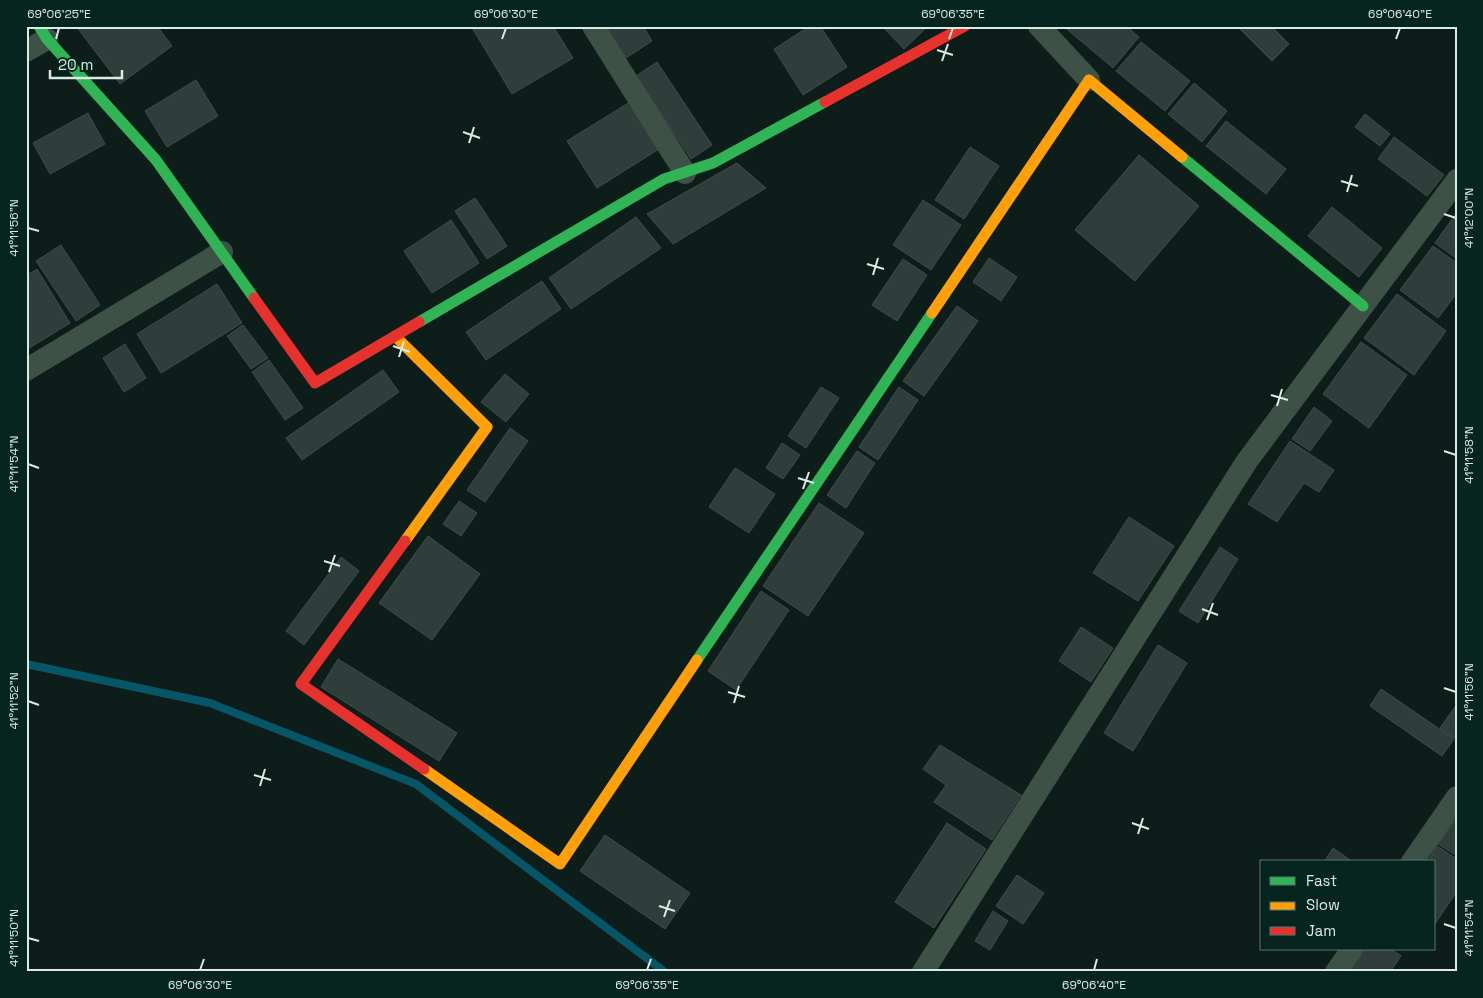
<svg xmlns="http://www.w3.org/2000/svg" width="1483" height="998" font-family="'Space Grotesk',sans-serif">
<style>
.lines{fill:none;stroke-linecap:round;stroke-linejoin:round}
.stream{stroke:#075667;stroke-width:8}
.building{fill:#2f3d3b;stroke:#3e4d4c}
.street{stroke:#3e5146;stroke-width:22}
.fast{stroke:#30b455;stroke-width:11}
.slow{stroke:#ff9f0a;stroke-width:11}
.jam{stroke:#e5322d;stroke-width:11}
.ticks{fill:none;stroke:#daebe6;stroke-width:2}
.neatline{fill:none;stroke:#daebe6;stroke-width:2}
.ticks-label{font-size:12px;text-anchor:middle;fill:#daebe6}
</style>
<rect width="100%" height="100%" fill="#0d1e1a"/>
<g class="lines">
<path class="stream" d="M26,664L210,703L416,784L665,972"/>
</g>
<g class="building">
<path d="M76,26H157L172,46L120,84Z"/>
<path d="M471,26H553L573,58L512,94Z"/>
<path d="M605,26H643L652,41L626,58Z"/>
<path d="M810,26H820L847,67L803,95L774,49Z"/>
<path d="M884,26H928L904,49L883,27Z"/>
<path d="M1063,26H1126L1139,37L1113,68Z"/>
<path d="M1237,26H1271L1289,44L1272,61Z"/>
<path d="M1141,42L1190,81L1165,111L1116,71Z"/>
<path d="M657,62L712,145L691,159L636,76Z"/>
<path d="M196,80L218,116L167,147L145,111Z"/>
<path d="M1194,83L1227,111L1202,142L1168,114Z"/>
<path d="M630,102L659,149L597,188L567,141Z"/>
<path d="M88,113L105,144L50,174L33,143Z"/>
<path d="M1365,114L1390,134L1380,146L1355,127Z"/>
<path d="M1226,121L1286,169L1266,194L1206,146Z"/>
<path d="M1394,137L1444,175L1427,196L1378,159Z"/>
<path d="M970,147L999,166L964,219L935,200Z"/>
<path d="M1139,155L1199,206L1135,281L1075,230Z"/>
<path d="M737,163L766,188L673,244L647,214Z"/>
<path d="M475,198L507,246L487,259L455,211Z"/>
<path d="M923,200L961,225L931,270L893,245Z"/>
<path d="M1332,207L1382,248L1359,277L1308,236Z"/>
<path d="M1457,212V259L1435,243Z"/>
<path d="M636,217L661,248L571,309L549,278Z"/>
<path d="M451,220L479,263L432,293L404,251Z"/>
<path d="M61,245L100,305L76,321L36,261Z"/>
<path d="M1433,246L1457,263V293L1438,318L1400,290Z"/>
<path d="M989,258L1017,277L1001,301L973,282Z"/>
<path d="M903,259L927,275L897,321L872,305Z"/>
<path d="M37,269L70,323L26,350V276Z"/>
<path d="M542,281L561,309L486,360L466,332Z"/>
<path d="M217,284L242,323L161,373L137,334Z"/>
<path d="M1397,294L1446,331L1414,375L1364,338Z"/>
<path d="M957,306L978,321L924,396L903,381Z"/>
<path d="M243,325L268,358L251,369L227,336Z"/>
<path d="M1361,342L1407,375L1369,428L1323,394Z"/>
<path d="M125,344L146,378L124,392L103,358Z"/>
<path d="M269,360L303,408L285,420L252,372Z"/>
<path d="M383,370L399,392L302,460L286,438Z"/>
<path d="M505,374L529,394L506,422L481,402Z"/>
<path d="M821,387L839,398L806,448L788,436Z"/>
<path d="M899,387L918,400L878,460L859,447Z"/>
<path d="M1314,407L1332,421L1310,451L1292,439Z"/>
<path d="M510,428L528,441L485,502L467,490Z"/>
<path d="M1290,441L1334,470L1319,492L1304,483L1277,522L1248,504Z"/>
<path d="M782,443L800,455L783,479L766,468Z"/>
<path d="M857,451L875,463L846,508L827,495Z"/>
<path d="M735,468L775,494L749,533L709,507Z"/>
<path d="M459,501L477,513L461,536L443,524Z"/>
<path d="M819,503L864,533L808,616L763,586Z"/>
<path d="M1129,517L1174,546L1138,601L1093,573Z"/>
<path d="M428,536L480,574L432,640L379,603Z"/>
<path d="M1220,547L1238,559L1198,623L1179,611Z"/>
<path d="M341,557L359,571L304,645L286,631Z"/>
<path d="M761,591L789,610L736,690L708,671Z"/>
<path d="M1081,627L1113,648L1091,682L1059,661Z"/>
<path d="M1158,645L1187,663L1133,751L1104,733Z"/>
<path d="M338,659L457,733L439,761L321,687Z"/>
<path d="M1381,689L1454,739L1442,756L1370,706Z"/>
<path d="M1457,704V734L1454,738L1440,728Z"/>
<path d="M940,745L1021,795L992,840L934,802L946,785L923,769Z"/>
<path d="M1457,817V856L1438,844Z"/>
<path d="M947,823L986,849L934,928L895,902Z"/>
<path d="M605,835L690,893L665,929L580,871Z"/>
<path d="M1437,846L1457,859V891L1435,924L1434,862H1427Z"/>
<path d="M1333,848L1353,862H1324Z"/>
<path d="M1017,875L1044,893L1023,924L996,906Z"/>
<path d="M993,911L1008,921L990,950L975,941Z"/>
<path d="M1363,949H1391L1401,956L1390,972H1348Z"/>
</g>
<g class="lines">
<g class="street">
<path d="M593,26L685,173"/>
<path d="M1039,26L1089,80"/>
<path d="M26,51L47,39"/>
<path d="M26,370L222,252"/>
<path d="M1412,862L1457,797"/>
<path d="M923,972L1247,461L1457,180"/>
<path d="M1336,972L1352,949"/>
</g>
<g class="fast">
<path d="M39,26L47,39L156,160L254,298"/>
<path d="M1182,157L1363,306"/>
<path d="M419,322L664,179L713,163L825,102"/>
<path d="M697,660L932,313"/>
</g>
<g class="slow">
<path d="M932,313L1089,80L1182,157"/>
<path d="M395,336L487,427L405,541"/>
<path d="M424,769L560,864L697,660"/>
</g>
<g class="jam">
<path d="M825,102L965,26"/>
<path d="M254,298L315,383L419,322"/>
<path d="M405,541L301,684L424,769"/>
</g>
</g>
<path class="ticks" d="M56,39L59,28M502,39L506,28M949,39L953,28M1396,39L1400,28M937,50L953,55M942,61L948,44M463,132L480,138M469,143L474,127M1341,181L1358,186M1347,192L1352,175M1444,214L1456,218M28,228L39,231M867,264L884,269M873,275L878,258M393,346L410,352M399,357L404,341M1271,395L1288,400M1277,406L1282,389M1444,451L1456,455M28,464L39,468M798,478L814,483M803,489L809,472M324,561L340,566M329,572L335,555M1202,609L1218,615M1207,620L1213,603M1444,688L1456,692M728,692L745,697M28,701L39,705M734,703L739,686M254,775L271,780M260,786L265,769M1132,823L1149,829M1138,834L1143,818M659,906L675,911M664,917L670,900M1444,924L1456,928M28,938L39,941M200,970L204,959M647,970L651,959M1094,970L1097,959"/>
<rect width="1483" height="998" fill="none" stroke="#06251e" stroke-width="55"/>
<rect x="1260" y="860" width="175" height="90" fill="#06251e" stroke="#5b746e"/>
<rect x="1270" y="877" width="25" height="8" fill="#30b455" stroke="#5b746e"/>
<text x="1306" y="886" font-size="15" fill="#daebe6">Fast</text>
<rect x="1270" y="902" width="25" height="8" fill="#ff9f0a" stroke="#5b746e"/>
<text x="1306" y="910" font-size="15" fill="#daebe6">Slow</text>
<rect x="1270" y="927" width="25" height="8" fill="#e5322d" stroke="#5b746e"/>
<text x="1306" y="936" font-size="15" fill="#daebe6">Jam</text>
<path d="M50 70v8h72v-8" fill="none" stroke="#daebe6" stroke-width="2.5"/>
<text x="58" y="70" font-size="15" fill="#daebe6" stroke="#06251e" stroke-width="4" paint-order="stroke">20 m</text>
<rect x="28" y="28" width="1428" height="942" class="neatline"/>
<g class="ticks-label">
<text x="59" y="18">69°06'25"E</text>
<text x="506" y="18">69°06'30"E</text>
<text x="953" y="18">69°06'35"E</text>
<text x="1400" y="18">69°06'40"E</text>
<text transform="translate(1469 218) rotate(-90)" y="4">41°12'00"N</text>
<text transform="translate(14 228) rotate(-90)" y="4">41°11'56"N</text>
<text transform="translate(1469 455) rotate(-90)" y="4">41°11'58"N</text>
<text transform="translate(14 464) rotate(-90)" y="4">41°11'54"N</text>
<text transform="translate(1469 692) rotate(-90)" y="4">41°11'56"N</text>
<text transform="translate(14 701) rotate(-90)" y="4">41°11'52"N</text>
<text transform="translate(1469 928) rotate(-90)" y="4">41°11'54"N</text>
<text transform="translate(14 938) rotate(-90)" y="4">41°11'50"N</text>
<text x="200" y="989">69°06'30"E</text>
<text x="647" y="989">69°06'35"E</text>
<text x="1094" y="989">69°06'40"E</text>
</g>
</svg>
